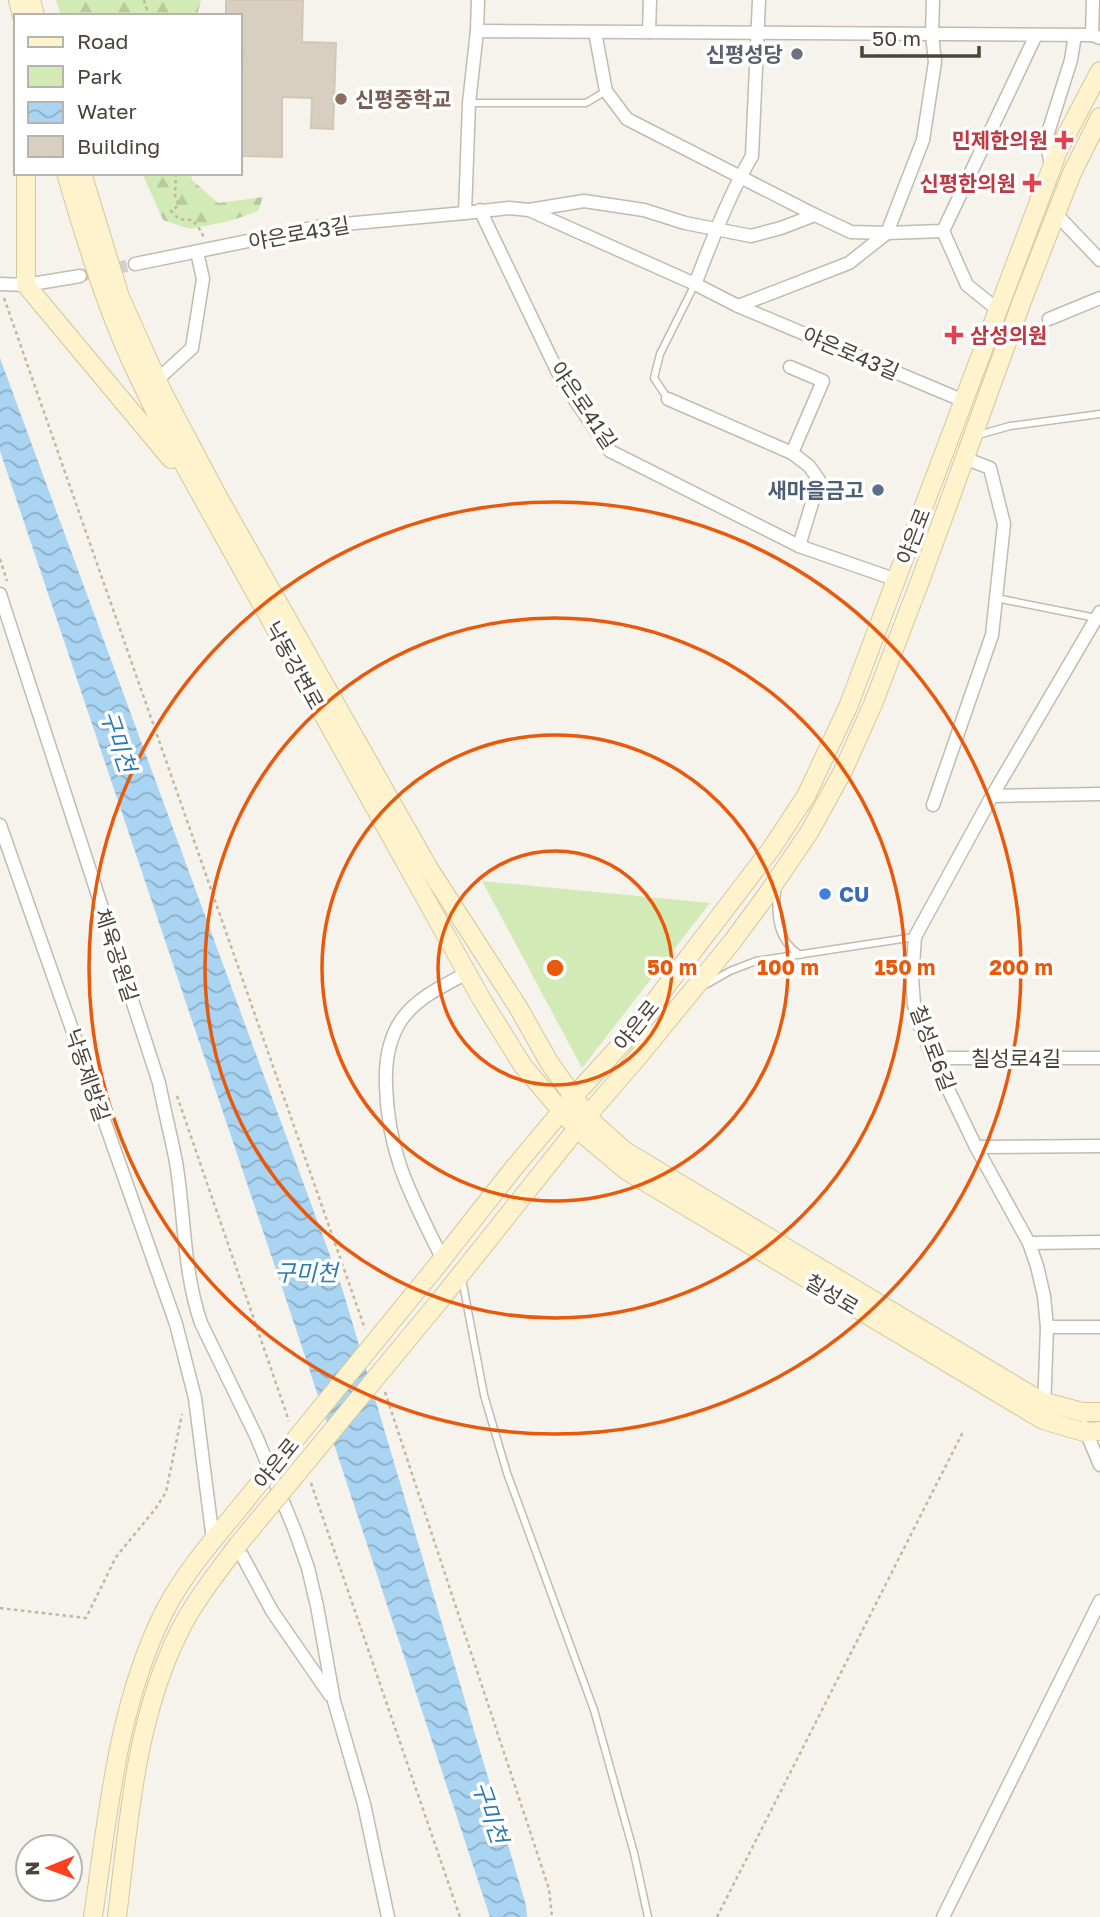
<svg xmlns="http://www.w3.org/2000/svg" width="1100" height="1917" font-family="'Golos Text','Noto Sans KR',sans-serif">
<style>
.green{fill:#d2eab5}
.forest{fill:url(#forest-firs)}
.water{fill:url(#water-waves)}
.building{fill:#d8cfc1;stroke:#d3c7b4;stroke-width:2}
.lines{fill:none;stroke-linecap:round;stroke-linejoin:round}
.street-tunnel{stroke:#d4d0c8;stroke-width:12;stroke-dasharray:12 6;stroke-linecap:butt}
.lane-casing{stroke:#c2bbae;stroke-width:9}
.street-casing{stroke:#c2bbae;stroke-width:15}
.secondary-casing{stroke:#d6c79b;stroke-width:20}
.path{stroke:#c4b79f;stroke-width:2.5;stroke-dasharray:3.5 3.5;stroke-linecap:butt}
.lane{stroke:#fff;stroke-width:6}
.street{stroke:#fff;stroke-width:12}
.secondary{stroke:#fff3cd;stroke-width:18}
.secondary-bridge-casing{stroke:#d6c79b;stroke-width:20;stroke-linecap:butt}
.secondary-bridge{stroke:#fff3cd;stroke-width:18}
.ring{fill:none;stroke:#e8590c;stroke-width:3.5}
.worship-dot{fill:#6b7280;stroke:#fff;stroke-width:2.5}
.education-dot{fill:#8d6e63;stroke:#fff;stroke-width:2.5}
.health-dot{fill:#e0444e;stroke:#fff;stroke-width:2.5}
.service-dot{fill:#5c6f8a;stroke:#fff;stroke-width:2.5}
.shop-dot{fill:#3f7fe0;stroke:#fff;stroke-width:2.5}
.labels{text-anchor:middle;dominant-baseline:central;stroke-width:7;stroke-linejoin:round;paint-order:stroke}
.worship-label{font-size:21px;font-weight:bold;fill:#5b616d;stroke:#fff;text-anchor:end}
.education-label{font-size:21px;font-weight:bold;fill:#785e54;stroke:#fff;text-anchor:start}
.health-label{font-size:21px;font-weight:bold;fill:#be3a42;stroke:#fff;text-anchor:end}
.street-label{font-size:21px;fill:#4b4439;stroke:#fff}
.service-label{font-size:21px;font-weight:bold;fill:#4e5e75;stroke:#fff;text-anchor:end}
.shop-label{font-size:21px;font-weight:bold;fill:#366cbe;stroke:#fff;text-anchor:start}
.water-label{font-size:23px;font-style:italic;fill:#2e7ab2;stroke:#fff}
.centre{fill:#e8590c;stroke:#fff;stroke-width:3.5}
.ring-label{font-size:21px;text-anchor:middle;font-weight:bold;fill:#e8590c;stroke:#fff;stroke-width:7;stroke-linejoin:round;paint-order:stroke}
</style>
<defs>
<pattern id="forest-firs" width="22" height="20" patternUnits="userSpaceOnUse" patternTransform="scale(1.75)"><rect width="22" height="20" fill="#d2eab5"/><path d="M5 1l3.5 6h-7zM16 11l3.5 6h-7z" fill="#b6ca9c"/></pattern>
<pattern id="water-waves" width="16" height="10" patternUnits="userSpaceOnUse" patternTransform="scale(1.75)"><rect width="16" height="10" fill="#a9d4f2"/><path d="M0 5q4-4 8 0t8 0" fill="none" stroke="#8caec5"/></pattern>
</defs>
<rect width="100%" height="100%" fill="#f6f3ec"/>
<path class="green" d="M482,881L710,903L582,1068Z"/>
<g class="forest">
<path d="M56,0H201L197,16H61Z"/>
<path d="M142,173H191L192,180L218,203L263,197L258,211L230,221L190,229L163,220Z"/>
</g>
<path class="water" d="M0,358L342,1288L526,1905L527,1917H490L295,1326L0,451Z"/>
<path class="building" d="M226,0H303L302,42L336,43L333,129L311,128L312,98L282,97V157L241,156L243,46H240V16H226Z"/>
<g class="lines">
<path class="street-tunnel" d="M80,276L135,264"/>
<g class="lane-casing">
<g id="lane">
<path d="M469,103H586L606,91"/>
<path d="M668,399L654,378L660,354L695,284"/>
<path d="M978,435L1010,426L1100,414"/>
<path d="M996,598L1096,618"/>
<path d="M777,889C775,915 776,939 800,955"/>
<path d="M707,984L730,971L756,961L915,937"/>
<path d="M462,1279L484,1395L507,1473L594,1710L634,1853L648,1917"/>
</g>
</g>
<g class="street-casing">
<g id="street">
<path d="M478,0L477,31L469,103L465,213L509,208L529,210L695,284L738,306L964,401"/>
<path d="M477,31L1092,35L1100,38"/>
<path d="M595,32L606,91L627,119L815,215"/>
<path d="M649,32L650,0"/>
<path d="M1092,35L1093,0"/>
<path d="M1051,166L1046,139L1071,60L1075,35"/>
<path d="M480,210L562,381L610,451L799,546L897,580"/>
<path d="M529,210L584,201L644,210L685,223L751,236L781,228L815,215L851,232L887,233L943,231L1036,35"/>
<path d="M1056,214L1100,260"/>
<path d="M943,231L967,285L998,310"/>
<path d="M887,233L923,140L935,62L932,34L933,0"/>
<path d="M135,264L322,226L465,213"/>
<path d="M0,284L26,285L80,276"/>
<path d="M695,284C712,241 728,197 752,156L759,0"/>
<path d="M738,306L849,263L887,233"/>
<path d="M1049,319L1100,298"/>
<path d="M790,367L823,381L792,453"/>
<path d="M157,380L192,348L203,279L197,252"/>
<path d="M668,399L792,453L809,466L819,480L799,546"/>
<path d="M0,594L159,1083C164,1109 171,1136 176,1162C185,1216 183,1271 201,1323L257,1438L295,1531L308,1568L317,1606L334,1701L364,1804L388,1917"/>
<path d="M992,796L1100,794"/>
<path d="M933,805L992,635L1004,524L990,468L964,458"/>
<path d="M0,825L176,1324L195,1398L213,1540"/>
<path d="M933,1058H1100"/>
<path d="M976,1147L1100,1146"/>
<path d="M1029,1243L1100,1242"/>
<path d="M442,1258C412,1197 388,1156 386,1086C385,1063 388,1039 402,1019C418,997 443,986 467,973"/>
<path d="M1047,1327H1100"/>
<path d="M1044,1410L1047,1327L1044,1296L1037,1266L1029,1243L976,1147L933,1058L919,1024L914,1004L912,978L915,937L992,796L1100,612"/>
<path d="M1084,1427L1100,1465"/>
<path d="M237,1546L272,1611L330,1695"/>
<path d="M943,1917L1100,1601"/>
</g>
</g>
<g class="secondary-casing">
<g id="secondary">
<path d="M18,0L22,16"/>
<path d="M31,0L35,16"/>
<path d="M26,173V285L171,459"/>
<path d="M66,173C83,232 101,291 125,347C135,371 147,393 157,416L482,1000L523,1066L577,1129L627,1171L1043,1420L1084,1432L1100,1431"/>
<path d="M82,173L120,297L163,393L217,495L428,867L518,1007L549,1062L587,1116L598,1127L625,1151L1041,1401L1082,1412H1100"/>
<path d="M436,1267L513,1169L574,1096L626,1039L771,849L806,796L848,707L1058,151L1100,71"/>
<path d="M441,1299L587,1116L638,1057L732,942L766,896L810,831L843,771L873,704L919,584L1022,301L1072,173L1100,117"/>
<path d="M93,1917C108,1814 117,1707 164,1612C182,1577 207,1547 232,1517"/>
<path d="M117,1917C129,1819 135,1720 180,1630C195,1600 217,1573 237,1546"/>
</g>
</g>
<g class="path">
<path d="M144,0L147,10L146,16"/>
<path d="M176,173L175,196L179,205L171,211L179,219L192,220L202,232L203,237"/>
<path d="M4,298L365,1329"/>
<path d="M0,559L7,581"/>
<path d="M177,1096L289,1421"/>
<path d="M385,1392L549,1889L552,1917"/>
<path d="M311,1483L460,1917"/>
<path d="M0,1608L86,1618L116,1557L156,1508L166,1492L182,1414"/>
<path d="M717,1917L964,1430"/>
</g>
<use href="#lane" class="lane"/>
<use href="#street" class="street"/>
<use href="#secondary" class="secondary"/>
<g class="secondary-bridge-casing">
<g id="secondary-bridge">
<path d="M232,1517L436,1267"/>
<path d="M237,1546L441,1299"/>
</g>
</g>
<use href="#secondary-bridge" class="secondary-bridge"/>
</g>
<g class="ring">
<circle cx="555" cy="968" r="117"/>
<circle cx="555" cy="968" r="233"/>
<circle cx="555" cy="968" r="350"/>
<circle cx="555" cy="968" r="466"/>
</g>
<circle class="worship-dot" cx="797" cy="54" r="7"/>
<circle class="education-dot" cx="341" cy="99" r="7"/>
<g class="health-dot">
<path d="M1060.5 129.5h7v7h7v7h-7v7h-7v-7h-7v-7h7z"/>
<path d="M1028.5 172.5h7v7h7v7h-7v7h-7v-7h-7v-7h7z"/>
<path d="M950.5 324.5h7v7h7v7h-7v7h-7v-7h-7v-7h7z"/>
</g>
<circle class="service-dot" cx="878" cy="490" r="7"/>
<circle class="shop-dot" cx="825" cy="894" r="7"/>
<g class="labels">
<g class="worship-label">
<text x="783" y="54">신평성당</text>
</g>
<g class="education-label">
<text x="355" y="99">신평중학교</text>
</g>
<g class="health-label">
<text x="1048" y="140">민제한의원</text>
<text x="1016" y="183">신평한의원</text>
<text x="970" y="335" text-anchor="start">삼성의원</text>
</g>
<g class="street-label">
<text transform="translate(299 233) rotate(-10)">야은로43길</text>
<text transform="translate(851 353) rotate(23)">야은로43길</text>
<text transform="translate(584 405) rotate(56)">야은로41길</text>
<text transform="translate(913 536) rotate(-69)">야은로</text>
<text transform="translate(295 665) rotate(61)">낙동강변로</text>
<text transform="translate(117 955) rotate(72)">체육공원길</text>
<text transform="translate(636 1025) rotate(-51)">야은로</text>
<text transform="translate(933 1048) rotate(69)">칠성로6길</text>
<text x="1016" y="1058">칠성로4길</text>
<text transform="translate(88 1075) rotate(71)">낙동제방길</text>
<text transform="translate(832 1294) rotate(31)">칠성로</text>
<text transform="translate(276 1463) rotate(-51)">야은로</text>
</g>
<g class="service-label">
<text x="864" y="490">새마을금고</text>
</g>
<g class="shop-label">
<text x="839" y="894">CU</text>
</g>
<g class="water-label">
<text transform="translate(119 741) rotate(71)">구미천</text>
<text x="306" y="1272">구미천</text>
<text transform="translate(491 1812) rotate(71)">구미천</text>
</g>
</g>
<circle cx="555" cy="968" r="10" class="centre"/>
<g class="ring-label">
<text x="672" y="975">50 m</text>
<text x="788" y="975">100 m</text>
<text x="905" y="975">150 m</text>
<text x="1021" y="975">200 m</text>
</g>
<rect x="14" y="14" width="228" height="161" fill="#ffffff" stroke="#b7b4b0" stroke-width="2"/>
<rect x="28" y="37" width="35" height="10" fill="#fff3cd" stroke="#b7b4b0" stroke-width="2"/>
<text x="77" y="49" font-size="21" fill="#4b4439">Road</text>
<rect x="28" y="66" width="35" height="21" fill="#d2eab5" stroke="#b7b4b0" stroke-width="2"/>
<text x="77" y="84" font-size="21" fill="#4b4439">Park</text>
<rect x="28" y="102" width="35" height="21" fill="url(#water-waves)" stroke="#b7b4b0" stroke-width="2"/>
<text x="77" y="119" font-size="21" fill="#4b4439">Water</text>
<rect x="28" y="136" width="35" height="21" fill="#d8cfc1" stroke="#b7b4b0" stroke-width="2"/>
<text x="77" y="154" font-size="21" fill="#4b4439">Building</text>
<g transform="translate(49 1868) rotate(269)"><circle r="33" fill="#ffffff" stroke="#b7b4b0" stroke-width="2"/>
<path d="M0-5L12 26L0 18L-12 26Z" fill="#fc3f1d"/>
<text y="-10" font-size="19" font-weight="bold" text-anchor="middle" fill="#4b4439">N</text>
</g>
<path d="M862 46v10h117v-10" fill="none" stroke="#4b4439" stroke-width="3.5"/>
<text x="872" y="46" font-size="21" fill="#4b4439" stroke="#ffffff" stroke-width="5" paint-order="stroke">50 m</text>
</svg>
